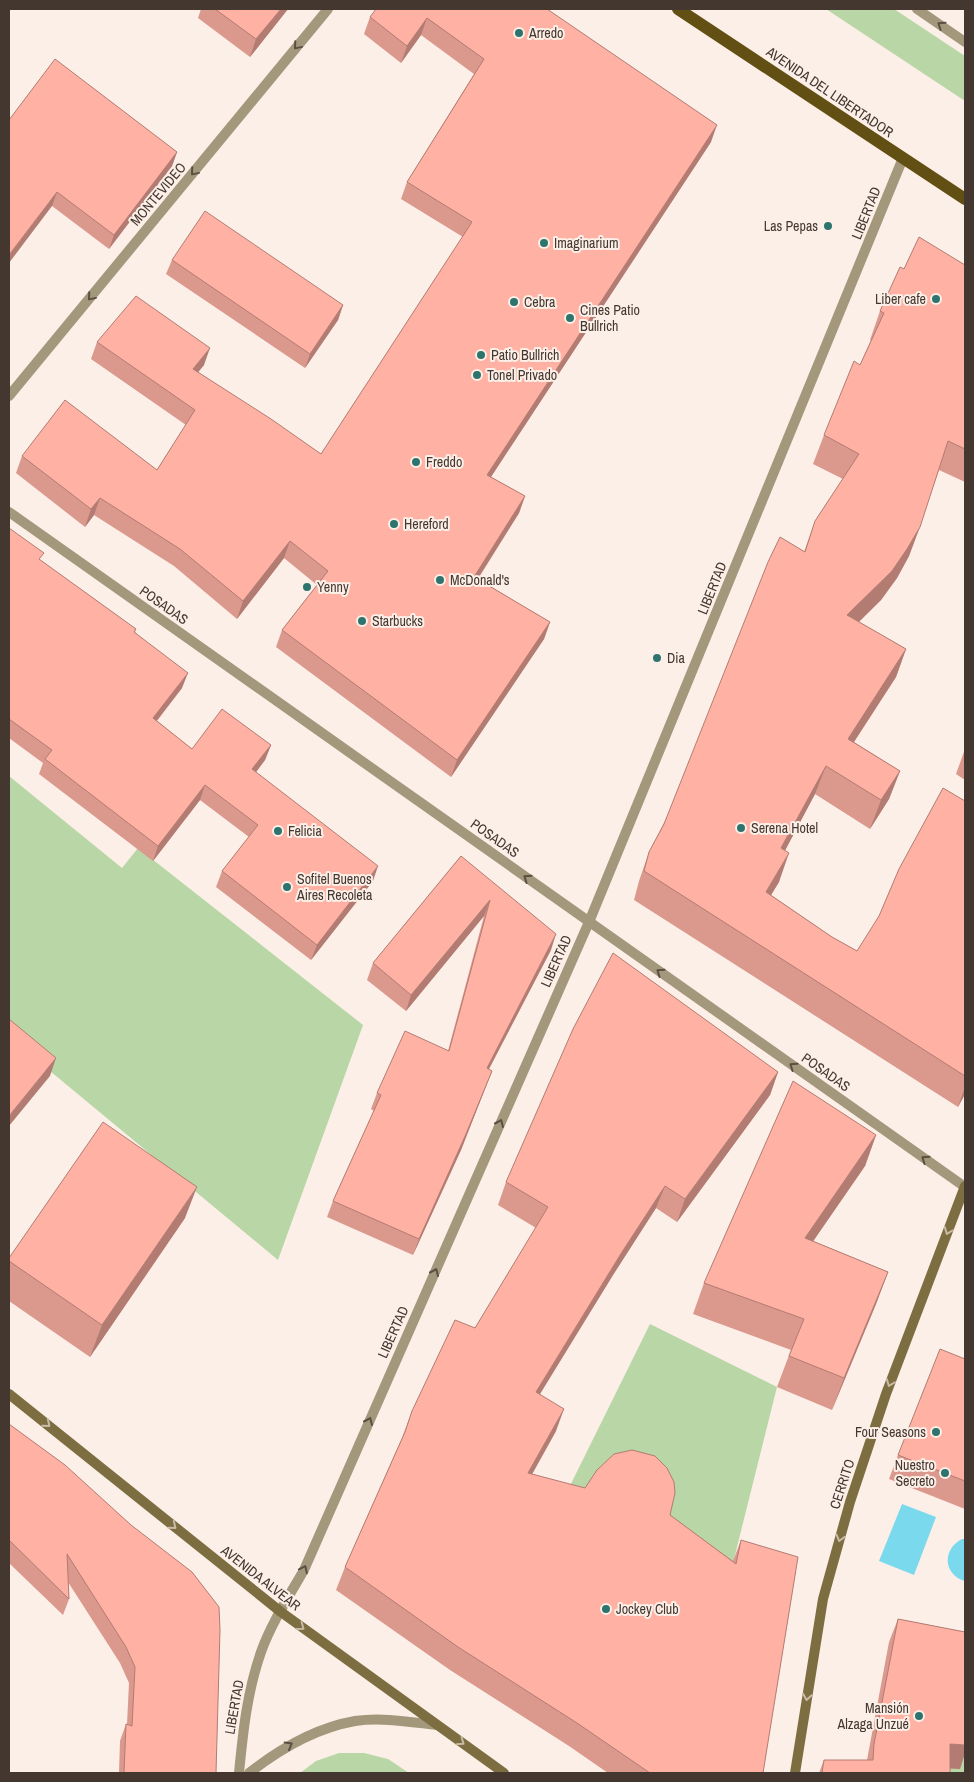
<svg xmlns="http://www.w3.org/2000/svg" width="974" height="1782" font-family="'Archivo Narrow',sans-serif">
<style>
.green{fill:#b9d6a6}
.water{fill:#7bd9ee}
.lines{fill:none;stroke-linecap:round;stroke-linejoin:round}
.street{stroke:#a3987c;stroke-width:10}
.secondary{stroke:#7d6e42;stroke-width:10}
.primary{stroke:#624f13;stroke-width:12}
.wall{fill:#db988d}
.shaded-wall{fill:#b27c73}
.building{fill:#ffb1a4;stroke:#b27c73}
.oneway{stroke:#5b4f42}
.oneway2{stroke:#c9bba5}
.poi-dot{fill:#2c746d;stroke:#fcefe7;stroke-width:2}
.labels{text-anchor:middle;dominant-baseline:central;stroke-width:4;stroke-linejoin:round;paint-order:stroke}
.poi-label{font-size:14px;fill:#43372f;stroke:#fcefe7;text-anchor:start}
.street-label{font-size:14px;fill:#43372f;stroke:#fcefe7}
</style>
<rect width="100%" height="100%" fill="#fcefe7"/>
<g class="green">
<path d="M826,9H894L965,56V101Z"/>
<path d="M9,776L122,868L138,848L363,1025L278,1260L9,1037Z"/>
<path d="M650,1324L777,1387L733,1563L560,1506Z"/>
<path d="M965,1730V1773H941Z"/>
<path d="M339,1753H364L388,1759L409,1773H300L316,1761Z"/>
</g>
<g class="water">
<path d="M902,1504L936,1517L914,1575L879,1561Z"/>
<path d="M962,1539H965V1581C943,1575 942,1549 962,1539Z"/>
</g>
<g class="lines">
<g class="street">
<path d="M917,9L965,42"/>
<path d="M9,396L328,9"/>
<path d="M9,512L965,1187"/>
<path d="M239,1773C243,1732 247,1692 261,1652C271,1624 289,1596 304,1570L589,922L903,158"/>
<path d="M249,1773C281,1748 315,1728 355,1721C382,1717 410,1722 436,1725"/>
</g>
<g class="secondary">
<path d="M9,1394L281,1612L504,1773"/>
<path d="M795,1773L823,1599L850,1502L886,1394L965,1186"/>
</g>
<path class="primary" d="M678,9L965,199"/>
</g>
<g class="wall">
<path d="M201,9H288L250,57L198,18Z"/>
<path d="M547,9L711,142L491,477L525,496L519,513L478,579L550,622L544,639L451,777L276,647L282,630L317,585L284,558L237,619L174,566L94,515L85,527L16,473L22,456L157,470L186,425L91,359L97,342L204,365L198,372L321,454L463,237L401,199L407,182L474,74L421,35L401,63L364,34L370,17Z"/>
<path d="M9,120L177,152L172,166L109,249L52,206Z"/>
<path d="M172,260L343,305L338,320L305,368L166,274Z"/>
<path d="M965,265V482L939,470L909,556L897,578L881,600L859,622L906,649L896,677L854,742L900,771L889,799L870,829L815,794L785,850L779,882L771,895L832,937L857,951L965,801V1094L958,1107L634,900L639,881L649,852L804,552L815,521L843,479L813,464L824,435L860,365L871,340H870L880,311L904,269Z"/>
<path d="M9,528L41,561L136,629L135,632L182,688L157,721L192,749L271,745L265,760L256,772L373,881L311,960L216,887L222,871L249,837L200,800L153,861L39,774L43,763L9,738Z"/>
<path d="M965,749V780L956,774Z"/>
<path d="M461,856L551,950L489,1069L492,1071L461,1150L413,1255L327,1217L333,1201L374,1111L371,1109L377,1093L448,1051L484,916L406,1011L367,980L373,963Z"/>
<path d="M778,1072L770,1095L677,1222L656,1208L613,1275L540,1394L556,1431L532,1474L670,1515L733,1561L741,1540L763,1773H608L569,1746L450,1670L336,1590L345,1567L402,1438L412,1411L475,1328L536,1228L498,1205L506,1182Z"/>
<path d="M876,1135L865,1166L813,1241L888,1272L876,1304L832,1410L777,1387L791,1350L693,1314L704,1283Z"/>
<path d="M185,1218L90,1357L9,1301V1258Z"/>
<path d="M965,1359V1509L889,1479L898,1455Z"/>
<path d="M9,1424L216,1773H119L120,1741L126,1724H127L129,1683L120,1663L68,1582L69,1599L63,1615L9,1563Z"/>
<path d="M898,1619L965,1632V1753L960,1769L950,1768L867,1760L889,1642Z"/>
<path d="M824,1760L822,1773H819Z"/>
</g>
<g class="shaded-wall">
<path d="M281,9H288L250,57L256,39Z"/>
<path d="M427,18L421,35L401,63L407,46Z"/>
<path d="M717,125L711,142L481,492L487,475Z"/>
<path d="M177,152L172,166L109,249L114,235Z"/>
<path d="M57,192L52,206L9,263V255Z"/>
<path d="M343,305L338,320L305,368L310,354Z"/>
<path d="M210,348L204,365L187,386L193,369Z"/>
<path d="M525,496L519,513L468,594L474,577Z"/>
<path d="M100,498L94,515L85,527L91,509Z"/>
<path d="M920,527L909,556L897,578L881,600L837,643L847,615Z"/>
<path d="M290,541L284,558L237,619L243,601Z"/>
<path d="M550,622L544,639L451,777L457,760Z"/>
<path d="M906,649L896,677L837,768L848,739Z"/>
<path d="M188,673L182,688L147,733L153,718Z"/>
<path d="M271,745L265,760L247,784L252,769Z"/>
<path d="M826,766L815,794L771,877L781,848Z"/>
<path d="M900,771L889,799L870,829L881,800Z"/>
<path d="M205,785L200,800L153,861L158,846Z"/>
<path d="M789,853L779,882L755,921L766,892Z"/>
<path d="M378,866L373,881L311,960L317,945Z"/>
<path d="M490,900L484,916L406,1011L411,995Z"/>
<path d="M556,934L551,950L481,1084L487,1068Z"/>
<path d="M56,1058L50,1076L9,1126V1116Z"/>
<path d="M492,1071L461,1150L413,1255L419,1239Z"/>
<path d="M778,1072L770,1095L677,1222L685,1199Z"/>
<path d="M965,1087V1094L958,1107Z"/>
<path d="M876,1135L865,1166L794,1269L805,1238Z"/>
<path d="M665,1186L656,1208L613,1275L527,1415L536,1392L622,1252Z"/>
<path d="M197,1187L185,1218L90,1357L102,1325Z"/>
<path d="M888,1272L876,1304L832,1410L844,1378Z"/>
<path d="M564,1409L556,1431L520,1496L528,1473Z"/>
<path d="M950,1744L965,1745V1753L960,1769L941,1768Z"/>
</g>
<g class="building">
<path d="M215,9H281L256,39Z"/>
<path d="M376,9H547L717,125L487,475L525,496L474,577L550,622L457,760L282,630L328,571L290,541L243,601L180,549L100,498L91,509L22,456L65,400L157,470L195,410L97,342L136,296L210,348L193,369L271,419L321,454L472,222L407,182L484,59L427,18L407,46L370,17Z"/>
<path d="M55,59L177,152L114,235L57,192L9,255V120Z"/>
<path d="M205,211L343,305L310,354L172,260Z"/>
<path d="M919,237L965,265V449L948,441L920,527L907,549L892,571L847,615L906,649L848,739L900,771L881,800L826,766L781,848L789,853L766,892L832,937L857,951L879,916L899,869L943,788L965,801V1076L644,871L649,852L664,824L768,562L780,537L805,552L815,521L859,454L824,435L854,361L860,365L884,313L880,311L900,267L904,269Z"/>
<path d="M9,528L44,553L39,559L136,629L134,632L188,673L153,718L192,749L222,709L271,745L252,769L378,866L317,945L222,871L258,825L205,785L158,846L45,759L52,750L9,719Z"/>
<path d="M461,856L556,934L487,1068L492,1071L466,1134L419,1239L333,1201L381,1095L377,1093L405,1031L449,1051L490,900L411,995L373,963Z"/>
<path d="M613,953L778,1072L685,1199L665,1186L622,1252L536,1392L564,1409L528,1473L585,1488L597,1470L614,1454L632,1450L655,1456L667,1468L674,1482L675,1493L670,1515L736,1564L741,1540L798,1557L763,1773H650L577,1723L458,1647L345,1567L405,1432L412,1411L455,1320L475,1328L548,1207L506,1182L573,1029Z"/>
<path d="M9,1019L56,1058L9,1116Z"/>
<path d="M793,1081L876,1135L805,1238L888,1272L844,1378L789,1356L804,1319L704,1283Z"/>
<path d="M103,1122L197,1187L102,1325L9,1261V1258Z"/>
<path d="M940,1349L965,1359V1481L898,1455Z"/>
<path d="M9,1424L65,1465L131,1525L192,1572L219,1607L220,1630L216,1773H124L126,1724L132,1726L135,1667L126,1647L67,1554L69,1599L9,1540Z"/>
<path d="M898,1619L965,1632V1745L950,1744V1773H822L824,1760H873L874,1744Z"/>
</g>
<defs><path id="oneway-chevron" d="M-2-3.5L2.5 0L-2 3.5" fill="none" stroke-width="1.6" stroke-linecap="round" stroke-linejoin="round" transform="scale(1.25)"/></defs>
<g class="oneway">
<use href="#oneway-chevron" transform="translate(941 25) rotate(-146)"/>
<use href="#oneway-chevron" transform="translate(297 46) rotate(130)"/>
<use href="#oneway-chevron" transform="translate(194 172) rotate(130)"/>
<use href="#oneway-chevron" transform="translate(91 297) rotate(130)"/>
<use href="#oneway-chevron" transform="translate(527 878) rotate(-145)"/>
<use href="#oneway-chevron" transform="translate(660 972) rotate(-145)"/>
<use href="#oneway-chevron" transform="translate(793 1066) rotate(-145)"/>
<use href="#oneway-chevron" transform="translate(500 1123) rotate(-66)"/>
<use href="#oneway-chevron" transform="translate(925 1159) rotate(-145)"/>
<use href="#oneway-chevron" transform="translate(435 1272) rotate(-66)"/>
<use href="#oneway-chevron" transform="translate(369 1421) rotate(-66)"/>
<use href="#oneway-chevron" transform="translate(304 1569) rotate(-64)"/>
<use href="#oneway-chevron" transform="translate(289 1745) rotate(-30)"/>
</g>
<g class="oneway2">
<use href="#oneway-chevron" transform="translate(948 1231) rotate(111)"/>
<use href="#oneway-chevron" transform="translate(890 1383) rotate(111)"/>
<use href="#oneway-chevron" transform="translate(47 1424) rotate(39)"/>
<use href="#oneway-chevron" transform="translate(173 1526) rotate(39)"/>
<use href="#oneway-chevron" transform="translate(840 1538) rotate(105)"/>
<use href="#oneway-chevron" transform="translate(301 1627) rotate(36)"/>
<use href="#oneway-chevron" transform="translate(807 1697) rotate(99)"/>
<use href="#oneway-chevron" transform="translate(461 1742) rotate(35)"/>
</g>
<g class="poi-dot">
<circle cx="519" cy="33" r="5"/>
<circle cx="828" cy="226" r="5"/>
<circle cx="544" cy="243" r="5"/>
<circle cx="936" cy="299" r="5"/>
<circle cx="514" cy="302" r="5"/>
<circle cx="570" cy="318" r="5"/>
<circle cx="481" cy="355" r="5"/>
<circle cx="477" cy="375" r="5"/>
<circle cx="416" cy="462" r="5"/>
<circle cx="394" cy="524" r="5"/>
<circle cx="440" cy="580" r="5"/>
<circle cx="307" cy="587" r="5"/>
<circle cx="362" cy="621" r="5"/>
<circle cx="657" cy="658" r="5"/>
<circle cx="741" cy="828" r="5"/>
<circle cx="278" cy="831" r="5"/>
<circle cx="287" cy="887" r="5"/>
<circle cx="936" cy="1432" r="5"/>
<circle cx="945" cy="1473" r="5"/>
<circle cx="606" cy="1609" r="5"/>
<circle cx="919" cy="1716" r="5"/>
</g>
<g class="labels">
<g class="poi-label">
<text x="529" y="33">Arredo</text>
<text x="818" y="226" text-anchor="end">Las Pepas</text>
<text x="554" y="243">Imaginarium</text>
<text x="926" y="299" text-anchor="end">Liber cafe</text>
<text x="524" y="302">Cebra</text>
<text x="580" y="310">Cines Patio<tspan x="580" dy="16">Bullrich</tspan></text>
<text x="491" y="355">Patio Bullrich</text>
<text x="487" y="375">Tonel Privado</text>
<text x="426" y="462">Freddo</text>
<text x="404" y="524">Hereford</text>
<text x="450" y="580">McDonald's</text>
<text x="317" y="587">Yenny</text>
<text x="372" y="621">Starbucks</text>
<text x="667" y="658">Dia</text>
<text x="751" y="828">Serena Hotel</text>
<text x="288" y="831">Felicia</text>
<text x="297" y="879">Sofitel Buenos<tspan x="297" dy="16">Aires Recoleta</tspan></text>
<text x="926" y="1432" text-anchor="end">Four Seasons</text>
<text x="935" y="1465" text-anchor="end">Nuestro<tspan x="935" dy="16">Secreto</tspan></text>
<text x="616" y="1609">Jockey Club</text>
<text x="909" y="1708" text-anchor="end">Mansión<tspan x="909" dy="16">Alzaga Unzué</tspan></text>
</g>
<g class="street-label">
<text transform="translate(830 92) rotate(34)">AVENIDA DEL LIBERTADOR</text>
<text transform="translate(158 194) rotate(-50)">MONTEVIDEO</text>
<text transform="translate(866 213) rotate(-68)">LIBERTAD</text>
<text transform="translate(712 588) rotate(-68)">LIBERTAD</text>
<text transform="translate(164 605) rotate(35)">POSADAS</text>
<text transform="translate(495 838) rotate(35)">POSADAS</text>
<text transform="translate(556 961) rotate(-66)">LIBERTAD</text>
<text transform="translate(826 1072) rotate(35)">POSADAS</text>
<text transform="translate(393 1332) rotate(-66)">LIBERTAD</text>
<text transform="translate(842 1484) rotate(-72)">CERRITO</text>
<text transform="translate(261 1578) rotate(38)">AVENIDA ALVEAR</text>
<text transform="translate(234 1707) rotate(-80)">LIBERTAD</text>
</g>
</g>
<rect width="974" height="1782" fill="none" stroke="#43372f" stroke-width="20"/>
</svg>
